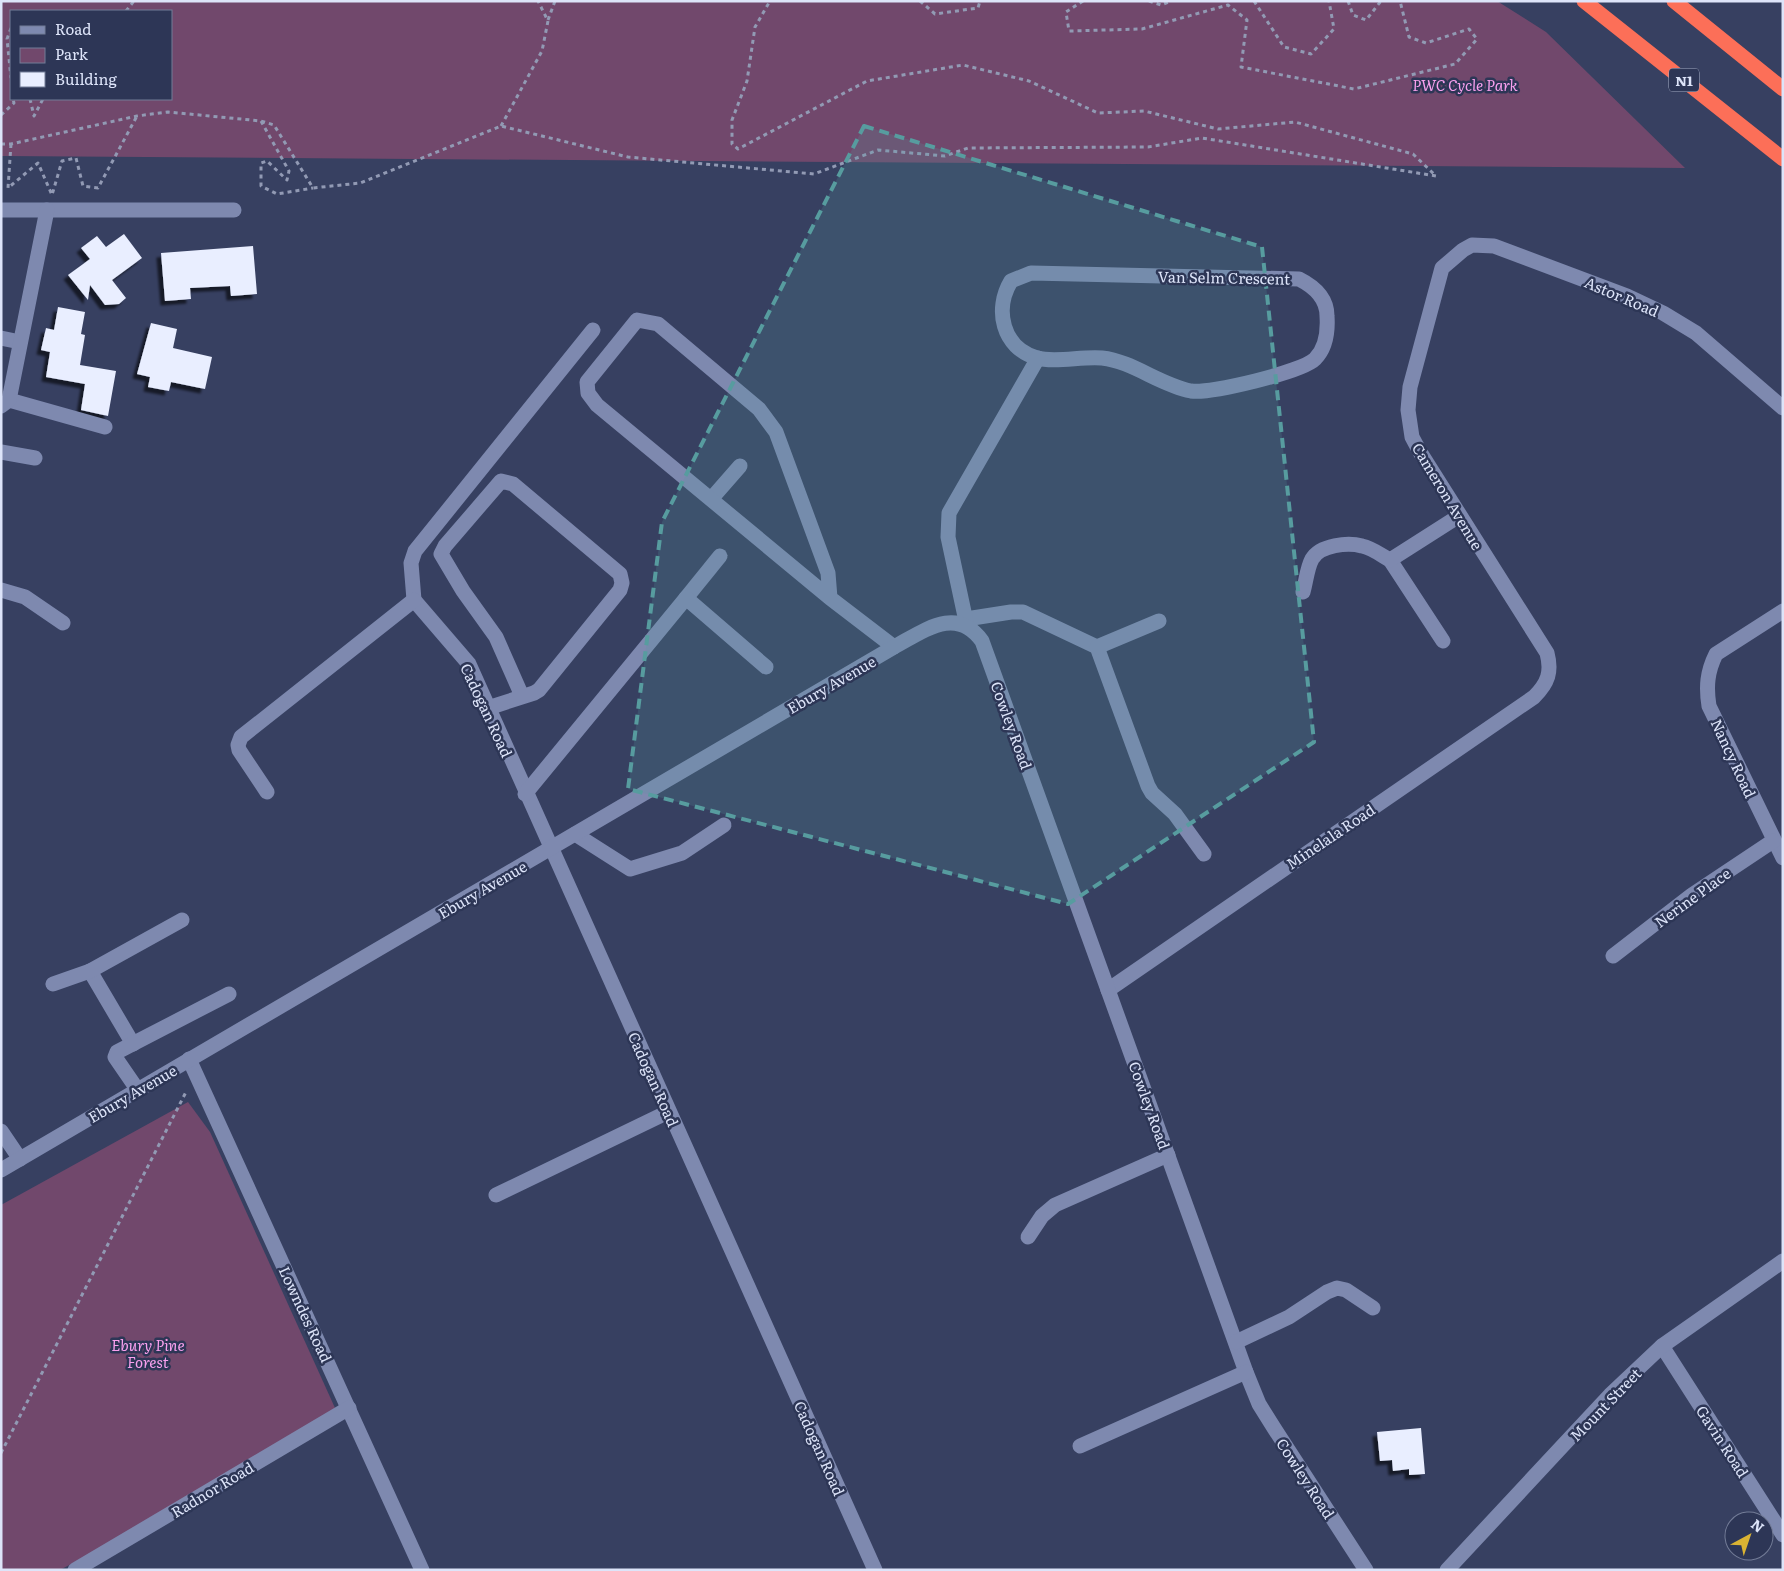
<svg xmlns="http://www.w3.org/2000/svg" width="1784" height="1571" font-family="Literata,serif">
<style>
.green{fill:#71486c;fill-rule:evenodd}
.building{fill:#e9eeff;filter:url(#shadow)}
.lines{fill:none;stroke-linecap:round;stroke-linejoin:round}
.path{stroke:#929ab4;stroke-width:3;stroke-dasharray:4 4;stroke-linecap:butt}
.minor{stroke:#7e89af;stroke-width:15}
.highway{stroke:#fc6f58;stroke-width:15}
.marked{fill:#579c9f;fill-opacity:0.2;stroke:#579c9f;stroke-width:4;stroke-dasharray:10 6;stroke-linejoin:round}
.labels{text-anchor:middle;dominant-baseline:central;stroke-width:5;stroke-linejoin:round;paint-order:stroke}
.shield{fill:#2d3656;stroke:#a8b0c8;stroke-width:1}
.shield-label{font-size:14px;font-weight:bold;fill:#dde4f9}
.park-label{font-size:15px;font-style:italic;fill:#f9a0ee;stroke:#2d3656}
.street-label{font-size:15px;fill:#dde4f9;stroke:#2d3656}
</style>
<defs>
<filter id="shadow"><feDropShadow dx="-4.5" dy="4.5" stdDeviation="1" flood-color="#0009"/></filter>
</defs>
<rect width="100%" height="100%" fill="#374061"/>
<g class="green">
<path d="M1,1H1497L1546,32L1685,168L1,156ZM11,11H171V99H11Z"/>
<path d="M188,1102L210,1132L340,1419L60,1570H1V1205Z"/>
</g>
<g class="building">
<path d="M124,234L142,258L112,280L126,298L119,304L105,305L90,285L88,300L68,275L90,259L81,248L97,236L106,247Z"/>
<path d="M253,246L257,294L231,296L230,286L190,288L191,299L165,301L161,253Z"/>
<path d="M58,307L85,312L81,334L85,335L80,365L116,371L108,416L81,410L85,384L46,377L50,352L41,350L46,328L54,330Z"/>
<path d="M151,323L177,329L173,348L212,357L205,389L171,382L169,391L148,387L150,377L137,374Z"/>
<path d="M1421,1428L1425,1474L1409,1475V1469L1393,1471L1392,1460L1380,1461L1377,1432Z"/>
</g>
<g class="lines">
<g class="path">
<path d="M920,1L935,14L978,8L980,1"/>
<path d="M1083,1L1066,12L1069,31L1142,29L1228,5L1247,20L1241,67L1354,89L1455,64L1477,39L1469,29L1426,43L1409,37L1400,1"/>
<path d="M1149,1L1161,5L1171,1"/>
<path d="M1254,1L1284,47L1311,54L1334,29L1329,1"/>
<path d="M1348,1L1353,15L1366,20L1381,1"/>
<path d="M126,11L134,1"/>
<path d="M548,20L555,1"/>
<path d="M11,28L7,39L11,78"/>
<path d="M30,99L34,116L43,99"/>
<path d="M1,115L14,103L13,99"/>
<path d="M261,121L289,171L287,180L267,161L261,163V186L277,194L313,188"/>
<path d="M501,126L542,51L548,21L538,1"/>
<path d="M1,144H11L137,116L168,112L261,121L274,125L313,188L360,183L501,126L628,157L814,174L878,150L945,156L968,148L1148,147L1202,138L1436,176L1413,154L1295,122L1218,129L1144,111L1098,113L1029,81L963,65L867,81L738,149L732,144V120L747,81L755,27L770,1"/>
<path d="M11,144L8,188L38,163L52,195L62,161L76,158L83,186L98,188L137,116"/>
<path d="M1,1453L187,1090"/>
</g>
<g class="minor">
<path d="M1,210H234"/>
<path d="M1031,273L1299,279C1315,287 1327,298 1327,316C1328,331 1326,348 1315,359C1302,372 1210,394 1191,391C1160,385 1132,361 1102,358C1083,356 1055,363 1037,358C1002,348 994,309 1011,281Z"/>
<path d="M1,338L20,342"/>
<path d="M9,400L105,427"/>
<path d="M1,406L9,400L47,210"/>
<path d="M1,452L35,458"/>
<path d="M712,498L740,466"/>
<path d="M1390,560L1443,641"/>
<path d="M1,590L25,597L63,623"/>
<path d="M1303,592C1306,582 1307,568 1312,559C1320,545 1348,542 1362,546C1372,548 1381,555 1390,560L1459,516"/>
<path d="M686,598L720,556"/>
<path d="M830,598L828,573L776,432L759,409L658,324L637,320L587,382L588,393L597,405L830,598L894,647"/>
<path d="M414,600L469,664L875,1570"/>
<path d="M414,600L411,563L415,551L593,330"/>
<path d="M1783,611L1716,654C1707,672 1706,687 1709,706L1783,858"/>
<path d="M966,619L1011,612H1023L1097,647L1148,786L1152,793L1175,814L1204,854"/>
<path d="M967,626L948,537L949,513L1038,358"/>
<path d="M1097,647L1159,621"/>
<path d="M488,708L534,693L539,690L620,590L622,583L620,574L513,484L501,481L445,546L441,554L463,591L496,637L522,696"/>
<path d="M267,792L239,750L238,745L241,737L414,600"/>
<path d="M525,794L686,598L766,667"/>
<path d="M575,834L630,869L682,853L724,825"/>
<path d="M1613,956L1692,895L1773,841"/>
<path d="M90,971L133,1044"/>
<path d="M53,984L90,971L182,920"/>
<path d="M1108,990L1534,697C1548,683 1552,672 1547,653L1420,452L1412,437L1408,410L1410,387L1442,268L1463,250L1472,245L1494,246L1627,296L1663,313L1696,333L1783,408"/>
<path d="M189,1059L422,1570"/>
<path d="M137,1089L115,1057L117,1052L229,994"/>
<path d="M1,1131L20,1159"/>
<path d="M1,1170L894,647C924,631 956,605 982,641L1246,1372L1259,1404L1274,1428L1366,1570"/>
<path d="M496,1195L668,1112"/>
<path d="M1028,1237L1042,1216L1055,1205L1168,1155"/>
<path d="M1236,1342L1289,1317L1327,1292L1337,1288L1346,1290L1373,1308"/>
<path d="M1662,1346L1783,1535"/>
<path d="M1080,1446L1246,1372"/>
<path d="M75,1570L349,1408"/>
<path d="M1447,1570L1610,1395L1662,1346L1783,1261"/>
</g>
<g class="highway">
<path d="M1584,1L1783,159"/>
<path d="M1674,1L1783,89"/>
</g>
</g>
<path class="marked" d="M864,126L1262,247L1314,742L1068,904L628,789L662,522Z"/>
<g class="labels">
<rect class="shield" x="1669" y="68.5" width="30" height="23" rx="4"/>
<g class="shield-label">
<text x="1684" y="80">N1</text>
</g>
<g class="park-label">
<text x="1465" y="84">PWC Cycle Park</text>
<text x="148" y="1344">Ebury Pine<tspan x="148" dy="17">Forest</tspan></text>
</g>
<g class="street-label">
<text transform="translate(1224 277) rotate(1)">Van Selm Crescent</text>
<text transform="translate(1622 296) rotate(23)">Astor Road</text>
<text transform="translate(1448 496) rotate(59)">Cameron Avenue</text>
<text transform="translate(831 684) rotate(-30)">Ebury Avenue</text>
<text transform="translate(487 710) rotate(65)">Cadogan Road</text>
<text transform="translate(1012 725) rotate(70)">Cowley Road</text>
<text transform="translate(1734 758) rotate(65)">Nancy Road</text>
<text transform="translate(1330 836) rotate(-34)">Minelala Road</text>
<text transform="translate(482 889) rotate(-30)">Ebury Avenue</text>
<text transform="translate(1692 897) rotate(-36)">Nerine Place</text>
<text transform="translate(654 1079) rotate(66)">Cadogan Road</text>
<text transform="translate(132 1093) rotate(-30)">Ebury Avenue</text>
<text transform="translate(1150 1105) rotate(70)">Cowley Road</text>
<text transform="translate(306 1314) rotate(65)">Lowndes Road</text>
<text transform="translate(1605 1404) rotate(-46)">Mount Street</text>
<text transform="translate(1723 1441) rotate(57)">Gavin Road</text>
<text transform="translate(820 1448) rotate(66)">Cadogan Road</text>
<text transform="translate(1306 1478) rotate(57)">Cowley Road</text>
<text transform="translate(212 1489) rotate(-31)">Radnor Road</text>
</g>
</g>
<rect width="1784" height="1571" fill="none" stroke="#dde4f9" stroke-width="5"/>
<rect x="10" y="10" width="162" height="90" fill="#2d3656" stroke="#737c97"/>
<rect x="20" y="26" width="25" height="8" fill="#7e89af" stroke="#737c97"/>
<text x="55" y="35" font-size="15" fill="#dde4f9">Road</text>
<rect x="20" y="48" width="25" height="15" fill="#71486c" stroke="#737c97"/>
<text x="55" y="60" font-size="15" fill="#dde4f9">Park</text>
<rect x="20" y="72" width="25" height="15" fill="#e9eeff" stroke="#737c97"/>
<text x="55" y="85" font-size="15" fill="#dde4f9">Building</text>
<g transform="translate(1749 1536) rotate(40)"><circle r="24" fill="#2d3656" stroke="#737c97"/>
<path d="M0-4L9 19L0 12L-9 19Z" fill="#dab333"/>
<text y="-8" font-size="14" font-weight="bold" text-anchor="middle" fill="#dde4f9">N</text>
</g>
</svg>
